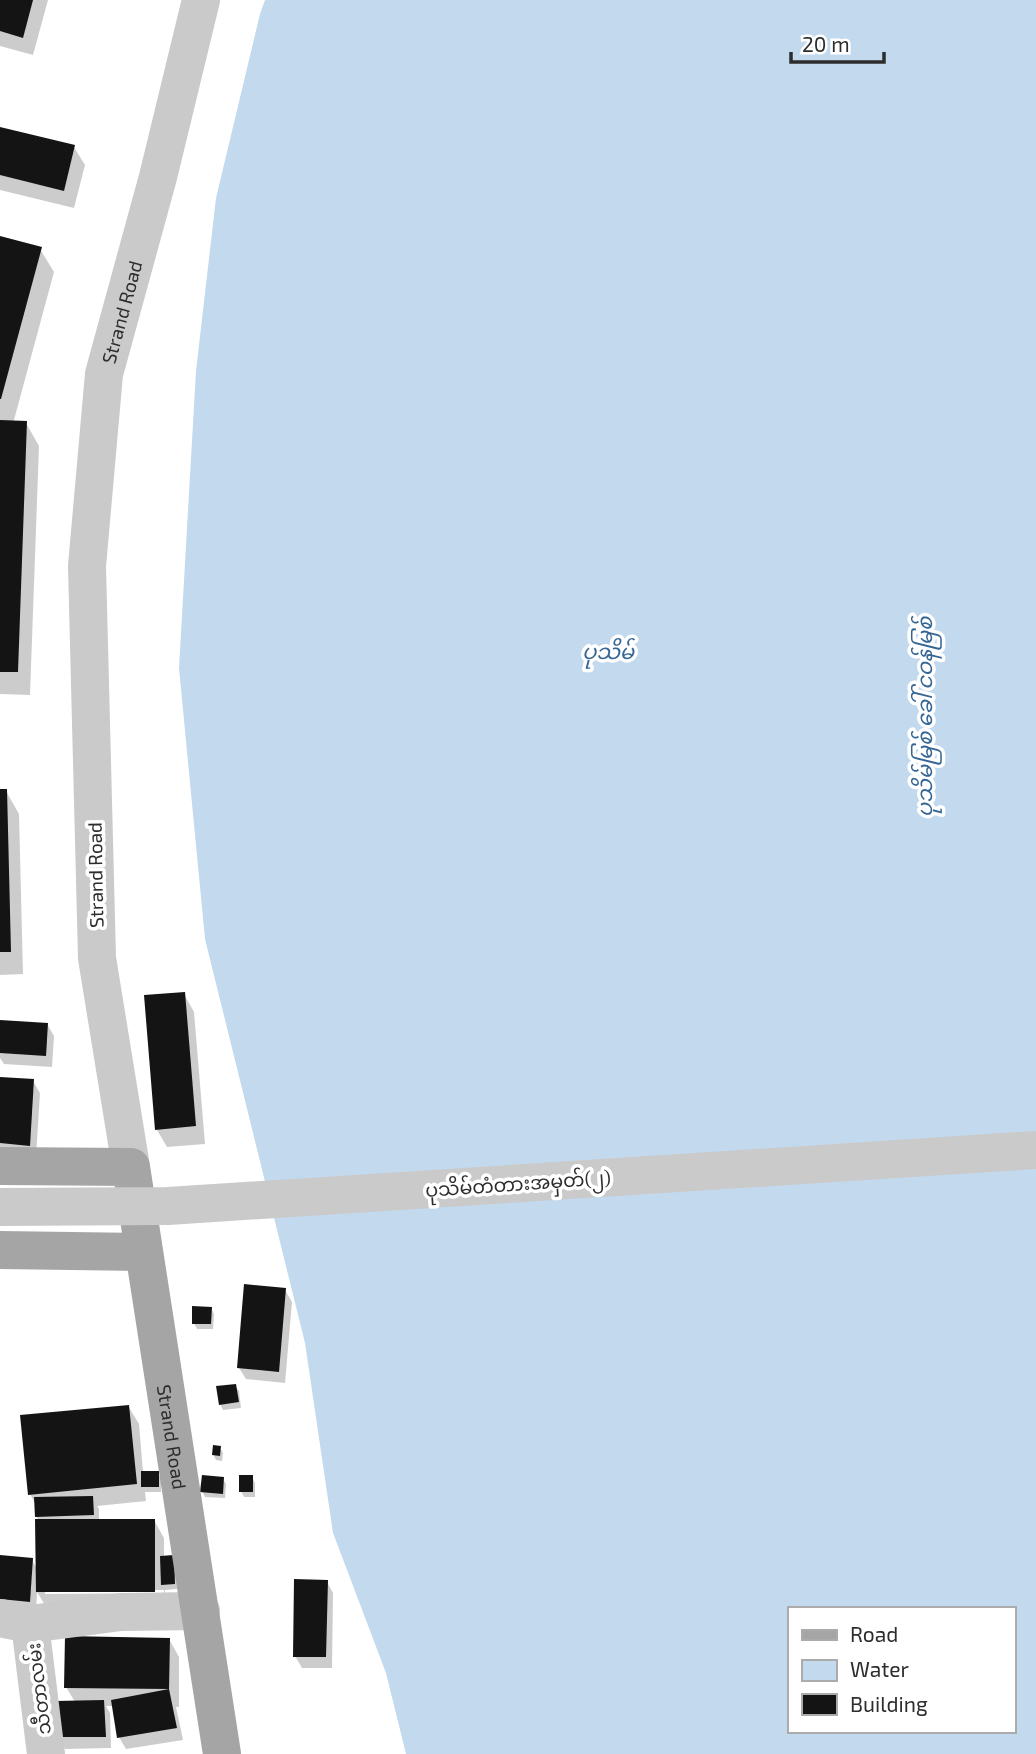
<svg xmlns="http://www.w3.org/2000/svg" width="1036" height="1754" font-family="'Exo 2','Noto Sans Myanmar',sans-serif">
<style>
.water{fill:#c3d9ee;fill-rule:evenodd}
.shadow{fill:#0003;fill-rule:evenodd}
.building{fill:#141414}
.lines{fill:none;stroke-linecap:round;stroke-linejoin:round}
.minor{stroke:#cacaca;stroke-width:38}
.major{stroke:#a5a5a5;stroke-width:38}
.minor-bridge{stroke:#cacaca;stroke-width:38}
.labels{text-anchor:middle;dominant-baseline:central;stroke-width:7;stroke-linejoin:round;paint-order:stroke}
.street-label{font-size:19px;fill:#2d2d2d;stroke:#fff}
.water-label{font-size:21px;font-style:italic;fill:#356695;stroke:#fff}
</style>
<rect width="100%" height="100%" fill="#fff"/>
<path class="water" d="M265,0H1036V1754H406L386,1673L333,1533L305,1343L205,939L179,668L196,371L216,198L260,14ZM789,1609H1013V1731H789Z"/>
<g class="shadow">
<path d="M0,0H48L33,55L0,46Z"/>
<path d="M0,129L74,147L85,165L74,208L0,190Z"/>
<path d="M0,238L40,249L54,272L14,420V422L26,423L39,446L30,695L0,694Z"/>
<path d="M0,791H6L19,814L23,974L0,975Z"/>
<path d="M184,994L194,1012L205,1144L167,1147L157,1130Z"/>
<path d="M0,1022L47,1024L54,1036L52,1067L4,1064L0,1058Z"/>
<path d="M0,1079L33,1081L40,1093L36,1157L0,1154Z"/>
<path d="M285,1290L292,1302L285,1383L246,1379L239,1368Z"/>
<path d="M211,1308L214,1314L213,1329H197L194,1323Z"/>
<path d="M235,1386L239,1391L241,1408L223,1410L220,1404Z"/>
<path d="M128,1406L139,1424L143,1472L158,1473L161,1478V1492H145L146,1501L97,1506L99,1509V1520H154L164,1538V1557L176,1562L177,1589L165,1590V1609L48,1610L37,1592L36,1613L0,1610V1557L32,1560L37,1569L39,1521L36,1516V1505L30,1494ZM45,1590H164V1593L45,1594Z"/>
<path d="M220,1448L223,1453L222,1461L216,1460L213,1454Z"/>
<path d="M252,1477L255,1483V1497H244L241,1491Z"/>
<path d="M223,1479L226,1484L225,1498L205,1497L202,1491Z"/>
<path d="M327,1582L333,1593L332,1668H302L295,1656Z"/>
<path d="M169,1639L179,1657V1707H176L183,1740L126,1749L119,1737L114,1706H106L110,1713L111,1748L65,1749L59,1737L75,1702L66,1687Z"/>
</g>
<g class="building">
<path d="M0,0H33L23,38L0,31Z"/>
<path d="M0,127L75,145L64,191L0,175Z"/>
<path d="M0,236L42,247L1,399H0Z"/>
<path d="M0,420L27,421L18,672H0Z"/>
<path d="M0,789H7L11,952H0Z"/>
<path d="M185,992L196,1126L155,1130L144,995Z"/>
<path d="M0,1020L48,1023L46,1056L0,1053Z"/>
<path d="M0,1077L34,1079L30,1146L0,1143Z"/>
<path d="M244,1284L286,1288L279,1372L237,1368Z"/>
<path d="M192,1306L212,1307L211,1324H192Z"/>
<path d="M236,1384L239,1402L219,1405L216,1386Z"/>
<path d="M129,1405L137,1484L28,1495L20,1415Z"/>
<path d="M213,1445L221,1446L220,1456L212,1455Z"/>
<rect x="141" y="1471" width="18" height="16"/>
<path d="M202,1475L224,1477L223,1494L200,1492Z"/>
<rect x="239" y="1475" width="14" height="17"/>
<path d="M93,1496L94,1515L35,1517L34,1497Z"/>
<path d="M35,1519H155V1592H36Z"/>
<path d="M0,1555L33,1558L30,1602L0,1599Z"/>
<path d="M174,1555L175,1584L161,1585L160,1556Z"/>
<path d="M294,1579L328,1580L326,1657H293Z"/>
<path d="M65,1636L170,1638L169,1689L64,1688Z"/>
<path d="M169,1689L177,1728L117,1738L111,1700Z"/>
<path d="M104,1700L106,1737H57L55,1701Z"/>
</g>
<g class="lines">
<g class="minor">
<path id="s1" d="M131,1167L97,958L87,566L104,374L158,177L201,0"/>
<path d="M0,1618L30,1624L121,1612L201,1611"/>
<path d="M30,1624L46,1754"/>
</g>
<g class="major">
<path id="s2" d="M0,1166L131,1167L222,1754"/>
<path d="M0,1250L143,1252"/>
</g>
<path class="minor-bridge" d="M0,1207L168,1206L1036,1150"/>
</g>
<g class="labels">
<g class="street-label">
<text stroke="none"><textPath href="#s1" startOffset="861">Strand Road</textPath></text>
<text transform="translate(95 875) rotate(-91)">Strand Road</text>
<text transform="translate(518 1183) rotate(-4)">ပုသိမ်တံတားအမှတ်(၂)</text>
<text stroke="none"><textPath href="#s2" startOffset="404">Strand Road</textPath></text>
<text transform="translate(38 1689) rotate(-97)">သီတာလမ်း</text>
</g>
<g class="water-label">
<text x="608" y="650">ပုသိမ်</text>
<text transform="translate(923 717) rotate(-90)">ပုသိမ်မြစ် ခေါ် ငဝန်မြစ်</text>
</g>
</g>
<rect x="788" y="1607" width="228" height="126" fill="#ffffff" stroke="#ababab" stroke-width="2"/>
<rect x="802" y="1630" width="35" height="10" fill="#a5a5a5" stroke="#ababab" stroke-width="2"/>
<text x="850" y="1642" font-size="21" fill="#2d2d2d">Road</text>
<rect x="802" y="1660" width="35" height="21" fill="#c3d9ee" stroke="#ababab" stroke-width="2"/>
<text x="850" y="1677" font-size="21" fill="#2d2d2d">Water</text>
<rect x="802" y="1694" width="35" height="21" fill="#141414" stroke="#ababab" stroke-width="2"/>
<text x="850" y="1712" font-size="21" fill="#2d2d2d">Building</text>
<path d="M791 52v10h93v-10" fill="none" stroke="#2d2d2d" stroke-width="3.5"/>
<text x="802" y="52" font-size="21" fill="#2d2d2d" stroke="#ffffff" stroke-width="5" paint-order="stroke">20 m</text>
</svg>
